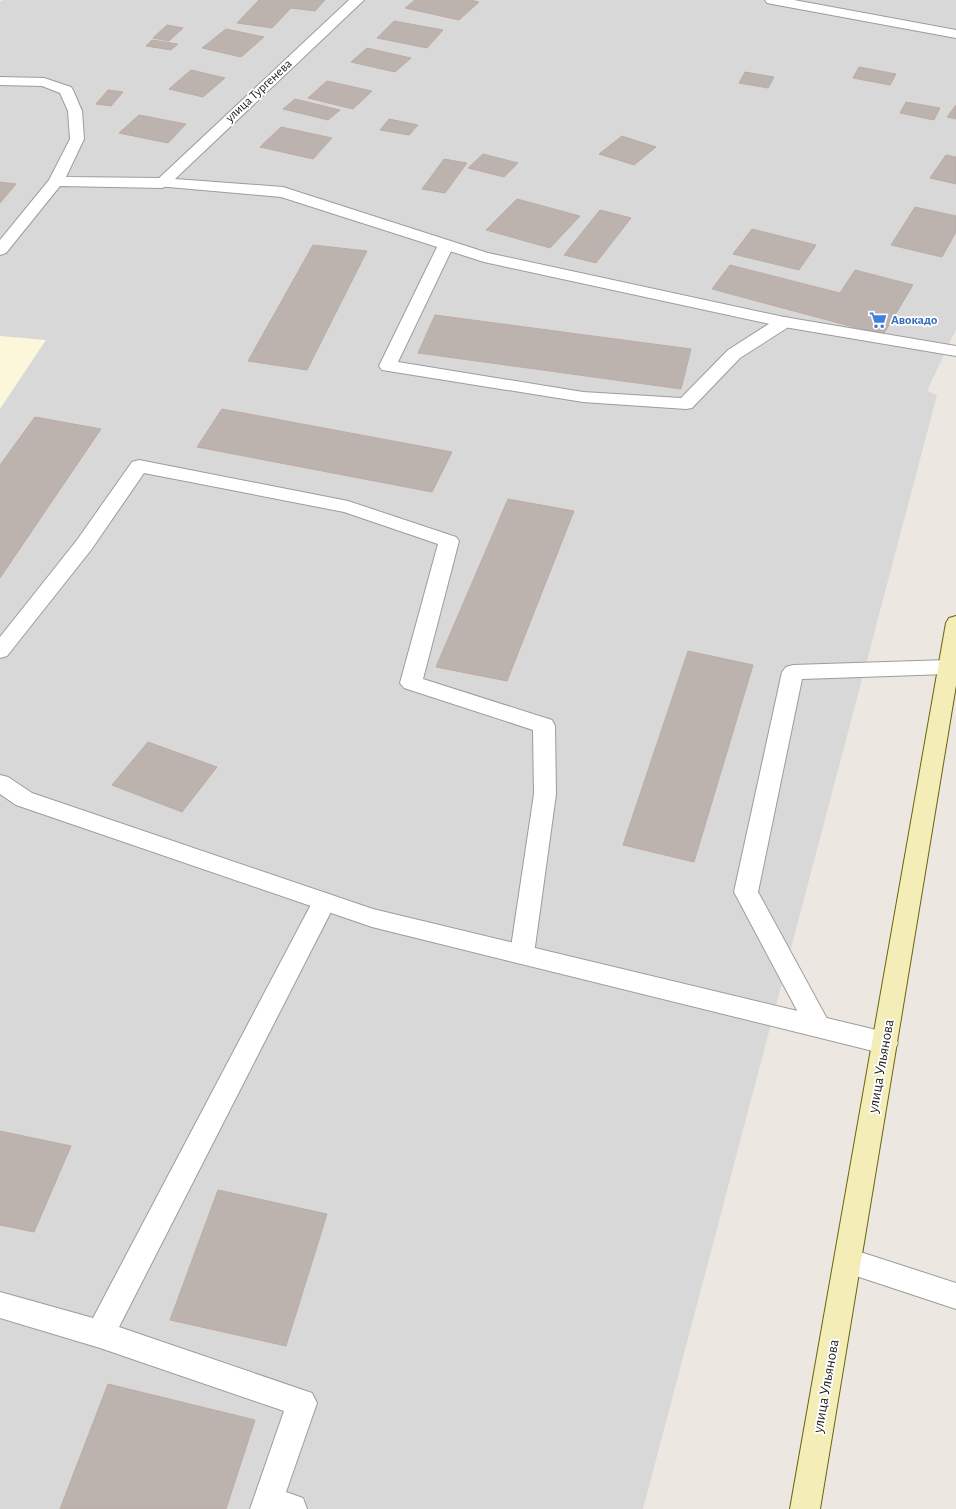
<svg xmlns="http://www.w3.org/2000/svg" width="956" height="1509" font-family="'Alegreya Sans',sans-serif">
<style>
.residential{fill:#d9d8d8}
.education{fill:#fcf7da}
.building{fill:#bcb2ae;stroke:#bdaca5}
.lines{fill:none;stroke-linecap:round;stroke-linejoin:round}
.service-casing{stroke:#9c9c9c;stroke-width:2}
.minor-casing{stroke:#9c9c9c;stroke-width:2}
.secondary-casing{stroke:#69640c;stroke-width:2}
.service{fill:#fff;fill-rule:evenodd}
.minor{fill:#fff;fill-rule:evenodd}
.secondary{fill:#f4edb7;fill-rule:evenodd}
.labels{text-anchor:middle;dominant-baseline:central;stroke-width:3.5;stroke-linejoin:round;paint-order:stroke}
.far-street-label{font-size:13px;fill:#1b1b1b;stroke:#fff}
.far-shop-label{font-size:13px;font-weight:bold;fill:#366cbe;stroke:#fff;text-anchor:start}
.street-label{font-size:15px;fill:#1b1b1b;stroke:#fff}
</style>
<rect width="100%" height="100%" fill="#ece7e1"/>
<path class="residential" d="M4,0H956V329L927,391L937,395L643,1509H0V2Z"/>
<path class="education" d="M0,336L46,340L0,409Z"/>
<g class="building">
<path d="M259,0H325L315,11L291,8L272,28L237,23Z"/>
<path d="M415,0H471L479,2L459,20L405,8Z"/>
<path d="M394,21L443,30L427,48L377,38Z"/>
<path d="M167,25L183,28L169,41L153,38Z"/>
<path d="M226,29L264,37L241,57L202,48Z"/>
<path d="M152,40L178,44L171,50L146,46Z"/>
<path d="M367,48L411,58L395,72L351,62Z"/>
<path d="M859,67L896,74L890,85L853,78Z"/>
<path d="M191,70L225,78L203,97L169,89Z"/>
<path d="M745,72L774,77L768,88L739,83Z"/>
<path d="M327,81L372,91L353,109L308,98Z"/>
<path d="M108,90L123,92L111,106L96,104Z"/>
<path d="M295,99L340,110L328,120L283,109Z"/>
<path d="M906,102L940,108L934,120L900,113Z"/>
<path d="M956,105V119L947,117Z"/>
<path d="M139,115L186,124L168,143L119,133Z"/>
<path d="M389,119L418,125L409,135L380,130Z"/>
<path d="M281,127L332,138L313,159L260,147Z"/>
<path d="M622,136L656,147L634,165L599,154Z"/>
<path d="M483,154L518,163L504,177L468,168Z"/>
<path d="M946,155L956,157V184L930,178Z"/>
<path d="M444,159L467,163L445,193L422,189Z"/>
<path d="M0,182L16,184L0,203Z"/>
<path d="M517,199L580,216L550,248L486,230Z"/>
<path d="M915,207L956,216V232L942,257L891,245Z"/>
<path d="M600,210L631,218L596,263L564,255Z"/>
<path d="M752,229L816,245L799,270L733,254Z"/>
<path d="M313,245L367,251L307,370L248,361Z"/>
<path d="M730,265L840,293L855,270L913,285L883,335L712,289Z"/>
<path d="M435,315L691,349L681,389L418,353Z"/>
<path d="M222,409L452,452L432,492L197,447Z"/>
<path d="M35,417L101,429L0,578V465Z"/>
<path d="M508,499L574,511L507,681L436,667Z"/>
<path d="M688,651L753,665L694,862L623,845Z"/>
<path d="M148,742L217,767L182,812L112,785Z"/>
<path d="M0,1131L71,1146L34,1232L0,1225Z"/>
<path d="M218,1190L327,1214L286,1346L170,1320Z"/>
<path d="M108,1384L255,1420L226,1509H60Z"/>
</g>
<g class="lines">
<g class="service-casing">
<g id="service">
<path d="M0,77L44,78L71,87L73,90L82,111L84,139L66,177L162,178L167,180L170,183L167,186L162,188L60,186L6,253L0,255V240L49,180L70,139L68,111L60,93L42,86L0,85Z"/>
<path d="M446,240L452,242L454,245L398,362L583,392L681,398L728,350L778,318L784,317L790,318L792,322L790,326L740,358L692,408L686,409L583,402L382,370L379,366L438,245L440,242Z"/>
<path d="M139,460L348,501L456,537L459,541L423,679L552,720L555,726L556,794L534,954L531,961L522,964L513,961L510,954L534,794L533,730L404,688L400,683L438,544L344,512L144,473L91,550L7,656L0,658V637L77,540L132,462Z"/>
<path d="M948,660L955,662V672L948,674L802,679L758,892L831,1026L827,1033L818,1037L809,1033L734,892L782,672L786,667L793,665Z"/>
<path d="M324,893L332,895L336,902L119,1327L312,1393L317,1403L286,1492L303,1498L307,1509H250L284,1411L100,1348L0,1318V1292L93,1318L316,895Z"/>
<path d="M848,1248L956,1283V1309L838,1270L834,1261L838,1252Z"/>
</g>
</g>
<g class="minor-casing">
<g id="minor">
<path d="M349,0H364L175,179L283,187L488,253L784,317L956,346V356L784,327L484,262L281,197L157,186L154,183L157,180Z"/>
<path d="M765,0H794L956,30V38L772,4L767,3Z"/>
<path d="M0,775L8,777L32,793L373,909L885,1032L894,1035L898,1043L894,1051L885,1054L372,927L16,805L0,794Z"/>
</g>
</g>
<g class="secondary-casing">
<path id="secondary" d="M956,616V685L820,1509H790L946,623L949,618Z"/>
</g>
<use href="#service" class="service"/>
<use href="#minor" class="minor"/>
<use href="#secondary" class="secondary"/>
</g>
<defs>
<g id="supermarket-bare" transform="scale(1.38)"><path d="M-6-5.5h2.5l.6 2H6L4.5 2H-2.5L-4.4-4H-6ZM-1.5 3.2a1.3 1.3 0 1 0 .1 0ZM3 3.2a1.3 1.3 0 1 0 .1 0Z" fill="#3f7fe0" stroke="#fff" stroke-width="2.5" paint-order="stroke"/></g>
</defs>
<g fill-rule="evenodd">
<use href="#supermarket-bare" x="878" y="320"/>
</g>
<g class="labels">
<g class="far-street-label">
<text transform="translate(259 91) rotate(-43)">улица Тургенева</text>
</g>
<g class="far-shop-label">
<text x="891" y="320">Авокадо</text>
</g>
<g class="street-label">
<text transform="translate(881 1066) rotate(-80)">улица Ульянова</text>
<text transform="translate(826 1386) rotate(-80)">улица Ульянова</text>
</g>
</g>
</svg>
